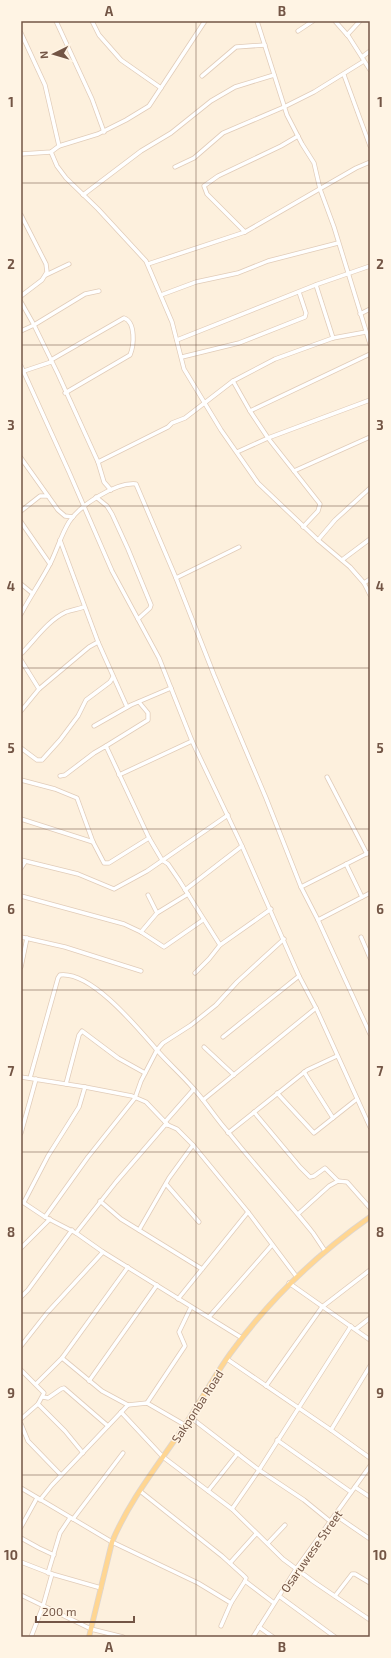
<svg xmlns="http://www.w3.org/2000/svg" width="391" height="1658" font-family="'Exo 2',sans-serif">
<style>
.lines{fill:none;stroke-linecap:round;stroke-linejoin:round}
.minor-casing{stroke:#e1ccb9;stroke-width:5}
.major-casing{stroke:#ddd6d2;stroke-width:6}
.minor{stroke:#fff;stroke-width:3.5}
.major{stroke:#ffd692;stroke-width:4.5}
.grid{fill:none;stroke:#735545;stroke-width:1;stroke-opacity:0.55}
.labels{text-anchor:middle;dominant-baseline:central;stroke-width:3;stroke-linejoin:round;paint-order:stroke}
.street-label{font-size:12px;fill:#735545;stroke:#fff4e4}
.neatline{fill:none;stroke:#735545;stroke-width:1.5}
.grid-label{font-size:13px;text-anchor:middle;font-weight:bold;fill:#735545}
</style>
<rect width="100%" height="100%" fill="#fdf0dd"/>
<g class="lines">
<g class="minor-casing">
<g id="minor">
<path d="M56,21L92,99L104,132"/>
<path d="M92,21L99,35L121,60L161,88"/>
<path d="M257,21L287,115L302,144L314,163L320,189L334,227L370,344"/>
<path d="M335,21L349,37L370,70"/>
<path d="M298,31L313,21"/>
<path d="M21,33L45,85L59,146"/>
<path d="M347,35L360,21"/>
<path d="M362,57L370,51"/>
<path d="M344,75L370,146"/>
<path d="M202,76L236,47L265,45"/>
<path d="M51,152L57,166L66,178L98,209L146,261L172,322L184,369L221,430L258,483L318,540L350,567L364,583L370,595"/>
<path d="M21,154L51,152L59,146L98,134L126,120L149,106L205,21"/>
<path d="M175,167L194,158L223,133L284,107L314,92L364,61"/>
<path d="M83,195L141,151L171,133L211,101L235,87L274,75"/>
<path d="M21,215L46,264L47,272L42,280L21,296"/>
<path d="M245,232L207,194L204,186L218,176L281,146L298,136"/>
<path d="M148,264L245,232L356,168L370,162"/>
<path d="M46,275L69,264"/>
<path d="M316,285L333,338"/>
<path d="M161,295L196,282L238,273L268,261L338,243"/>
<path d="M21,302L34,325L58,374L98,462L104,482L111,490"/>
<path d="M360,314L370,309"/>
<path d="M21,331L34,325L85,294L99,291"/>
<path d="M177,340L318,284L370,266"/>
<path d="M182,357L239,343L305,317L306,313L299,292"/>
<path d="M51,360L124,318C136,322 134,346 130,355L65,393"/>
<path d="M21,366L69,472L112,571L159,658L192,741L242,846L299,976L316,1008L370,1127"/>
<path d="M21,372L51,362"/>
<path d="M233,381L250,411L268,438L320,504L318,511L303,527"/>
<path d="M250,411L370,354"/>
<path d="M237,452L268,438L370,400"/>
<path d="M21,458L58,510L65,516L73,517"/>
<path d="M98,462L168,427L172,423L185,418L233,381L275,359L333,338L366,332"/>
<path d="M294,471L370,437"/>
<path d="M96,497L107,506L112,514L128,549L151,605L150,608L138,619"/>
<path d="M21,511L40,496H48"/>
<path d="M21,522L50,564"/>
<path d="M60,540L98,642L127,707"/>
<path d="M318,540L335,520L370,488"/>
<path d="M342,560L370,539"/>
<path d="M176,578L239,547"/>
<path d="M364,583L370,579"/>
<path d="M21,584L32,593"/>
<path d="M21,614C30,597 41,581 50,564C57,550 61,535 69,522C80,505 116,482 136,484L176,578L214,675L266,798L301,887L318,920L370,1034"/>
<path d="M21,654C35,640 47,621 66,612C72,610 78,609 84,607"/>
<path d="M21,660L39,689"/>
<path d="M21,711L39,689L89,647L98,642"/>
<path d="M94,726L131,705L171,688"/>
<path d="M106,746L148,720V713L139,702"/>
<path d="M21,748L37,760H42L60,740L78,716L86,700L110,682L113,677"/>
<path d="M119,775L192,741"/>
<path d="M60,776L65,775L94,753L106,746L149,838L162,860L168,864L179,880L220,945"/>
<path d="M327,777L367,854"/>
<path d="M21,780L55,789L77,798L93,842L104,863H109L149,838"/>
<path d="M21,819L93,842"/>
<path d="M21,860L78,874L114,889L147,871L228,815"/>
<path d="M346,864L362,897"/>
<path d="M21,868L25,862"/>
<path d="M301,887L370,852"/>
<path d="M185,890L242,846"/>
<path d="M148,895L157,913"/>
<path d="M21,896L124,924L141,932L164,947L203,920"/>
<path d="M318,920L370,893"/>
<path d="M141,932L157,913L188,894"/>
<path d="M21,937L65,947L141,971"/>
<path d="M361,937L370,958"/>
<path d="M21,967L27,938"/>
<path d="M195,973L209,959L220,945L271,909"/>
<path d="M223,1037L299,976"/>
<path d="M204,1047L234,1075"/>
<path d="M304,1072L333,1118"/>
<path d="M21,1077L85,1087L132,1096L146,1102L168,1125L177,1129L193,1145L248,1212L296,1276"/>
<path d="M30,1078L58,978L60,975C91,971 137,1027 156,1049C167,1062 181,1074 193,1088C206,1102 216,1119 229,1133C256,1167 286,1199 313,1233L325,1251"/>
<path d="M66,1084L79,1035L82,1031L118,1058L145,1073"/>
<path d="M277,1093L314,1133L357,1099"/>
<path d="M203,1100L316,1008"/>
<path d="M254,1112L300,1167L310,1177L314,1176L325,1168L338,1181"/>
<path d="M165,1122L194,1089"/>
<path d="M21,1133L36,1079"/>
<path d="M228,1133L307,1070L337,1056"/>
<path d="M166,1184L199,1222"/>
<path d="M21,1201L45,1217L76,1233L103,1252L242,1338"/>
<path d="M100,1201L121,1219L202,1269"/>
<path d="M24,1202L48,1156L79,1107L85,1087"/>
<path d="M298,1214L329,1186L338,1181L347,1182L370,1208"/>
<path d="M45,1217L88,1157L135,1098L141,1081L157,1050L163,1043L191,1025L216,1005L237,982L284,939"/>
<path d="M139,1230L169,1178L193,1145"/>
<path d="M76,1233L116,1182L165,1125H168"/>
<path d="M21,1248L50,1219"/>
<path d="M289,1283L370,1340"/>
<path d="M21,1297L28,1290L72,1230"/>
<path d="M178,1299L248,1212"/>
<path d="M209,1317L272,1245"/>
<path d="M356,1329L370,1318"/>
<path d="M21,1346L47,1313L103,1252"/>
<path d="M62,1358L102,1391L128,1405L147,1403L185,1425"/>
<path d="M227,1359L331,1430L370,1458"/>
<path d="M21,1370L44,1393L38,1404L21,1419"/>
<path d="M89,1381L157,1285"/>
<path d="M36,1384L62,1358L128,1267"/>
<path d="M266,1386L322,1307L370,1270"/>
<path d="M43,1397L48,1398L61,1389L64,1388L108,1426"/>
<path d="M147,1403L185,1346L179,1332L191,1307"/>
<path d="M38,1404L65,1431L83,1453"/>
<path d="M121,1412L163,1457L232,1509L283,1559L314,1582L370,1620"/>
<path d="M190,1417L259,1470L304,1500L331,1522"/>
<path d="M21,1424L28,1441L61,1475"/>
<path d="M331,1430L370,1366"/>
<path d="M277,1440L351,1492"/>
<path d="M355,1487L370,1497"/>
<path d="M21,1488L112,1542L198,1583L231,1603"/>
<path d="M140,1491L222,1556L243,1575L246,1578L245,1581L231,1603L221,1626"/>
<path d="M208,1491L238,1453"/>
<path d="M40,1500L52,1485L128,1405"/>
<path d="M232,1509L259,1470L351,1326"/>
<path d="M335,1515L370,1539"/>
<path d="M73,1519L123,1453"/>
<path d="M21,1527L37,1498"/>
<path d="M21,1538L39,1548L54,1555"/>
<path d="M268,1543L285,1525"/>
<path d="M21,1562L52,1574L101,1588"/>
<path d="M230,1563L256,1534"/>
<path d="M48,1573L60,1533L70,1518"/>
<path d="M245,1581L274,1603"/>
<path d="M21,1595L91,1629L123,1637"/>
<path d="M279,1596L335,1637"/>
<path d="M335,1596L352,1574H355L370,1583"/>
<path d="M259,1627L273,1637"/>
<path d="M31,1637L43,1606L52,1574"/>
<path d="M253,1637L296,1569L370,1466"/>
</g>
</g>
<g class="major-casing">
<path id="major" d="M89,1637L112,1542C129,1501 158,1465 183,1428C199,1404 213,1378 230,1354C269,1300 316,1255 370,1217"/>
</g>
<use href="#minor" class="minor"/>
<use href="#major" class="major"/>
</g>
<path class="grid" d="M196,21V1637M21,183H370M21,345H370M21,506H370M21,668H370M21,829H370M21,990H370M21,1152H370M21,1313H370M21,1475H370"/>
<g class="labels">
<g class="street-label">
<text transform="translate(197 1406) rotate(-57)">Sakponba Road</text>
<text transform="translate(311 1551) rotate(-55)">Osaruwese Street</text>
</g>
</g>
<rect width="391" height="1658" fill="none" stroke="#fff4e4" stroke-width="44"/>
<g transform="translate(54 54) rotate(265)" stroke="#fff4e4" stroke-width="3" paint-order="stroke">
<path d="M0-3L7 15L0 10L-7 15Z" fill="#735545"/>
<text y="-6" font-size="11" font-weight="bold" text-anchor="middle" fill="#735545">N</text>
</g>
<path d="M36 1616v6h98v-6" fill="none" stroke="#735545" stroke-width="2"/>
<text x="42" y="1616" font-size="12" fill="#735545" stroke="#fff4e4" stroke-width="3" paint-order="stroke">200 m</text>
<rect x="22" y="22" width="347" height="1614" class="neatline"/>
<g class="grid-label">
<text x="109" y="16">A</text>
<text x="282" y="16">B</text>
<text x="11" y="107">1</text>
<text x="380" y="107">1</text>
<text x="11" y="269">2</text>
<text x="380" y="269">2</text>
<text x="11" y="430">3</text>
<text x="380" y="430">3</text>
<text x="11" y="591">4</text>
<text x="380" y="591">4</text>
<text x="11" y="753">5</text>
<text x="380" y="753">5</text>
<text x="11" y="914">6</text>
<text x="380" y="914">6</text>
<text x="11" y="1076">7</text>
<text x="380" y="1076">7</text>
<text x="11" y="1237">8</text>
<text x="380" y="1237">8</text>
<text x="11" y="1398">9</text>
<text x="380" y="1398">9</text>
<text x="11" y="1560">10</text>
<text x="380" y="1560">10</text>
<text x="109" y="1652">A</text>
<text x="282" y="1652">B</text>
</g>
</svg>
